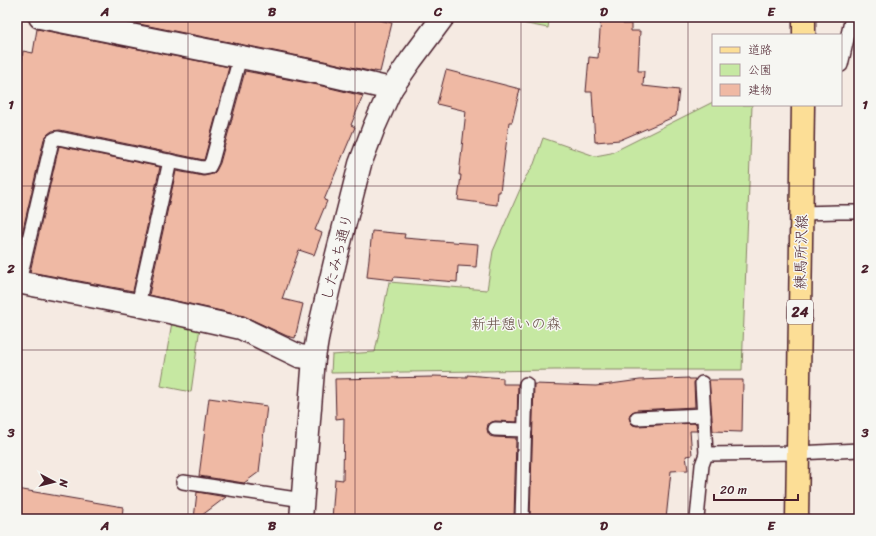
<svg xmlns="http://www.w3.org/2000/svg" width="876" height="536" font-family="Sriracha,'Klee One',sans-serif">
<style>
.green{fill:#c6e8a2;stroke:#888466}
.building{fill:#efb9a4;stroke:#4a1f2b}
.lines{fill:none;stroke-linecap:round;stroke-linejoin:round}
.service-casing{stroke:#4a1f2b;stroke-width:16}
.minor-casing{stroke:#4a1f2b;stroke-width:25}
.tertiary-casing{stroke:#4a1f2b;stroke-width:25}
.primary-casing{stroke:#4a1f2b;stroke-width:25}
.service{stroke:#f6f6f2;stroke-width:13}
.minor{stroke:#f6f6f2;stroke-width:22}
.tertiary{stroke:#f6f6f2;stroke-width:22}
.primary{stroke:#fcde96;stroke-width:22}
.grid{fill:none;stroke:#4a1f2b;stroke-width:1;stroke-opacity:0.55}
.labels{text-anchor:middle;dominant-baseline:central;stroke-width:3;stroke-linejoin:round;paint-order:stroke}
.shield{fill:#f6f6f2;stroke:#7e6067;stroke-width:1}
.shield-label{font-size:14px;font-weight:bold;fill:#4a1f2b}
.street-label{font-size:15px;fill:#4a1f2b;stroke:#f6f6f2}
.park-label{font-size:15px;fill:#695149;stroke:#f6f6f2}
.neatline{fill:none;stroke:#4a1f2b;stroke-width:1.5}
.grid-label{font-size:13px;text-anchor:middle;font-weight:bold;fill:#4a1f2b}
</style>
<rect width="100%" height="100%" fill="#f5eae2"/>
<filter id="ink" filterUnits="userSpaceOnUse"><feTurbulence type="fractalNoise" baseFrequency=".025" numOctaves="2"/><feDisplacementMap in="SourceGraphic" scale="8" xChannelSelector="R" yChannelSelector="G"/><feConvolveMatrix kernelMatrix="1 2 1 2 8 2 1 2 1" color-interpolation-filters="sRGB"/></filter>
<g filter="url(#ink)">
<g class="green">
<path d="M490,17H535L549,20L548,28Z"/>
<path d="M713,102V105H752L742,370H555L331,373L332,355L375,352L389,282L487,290L493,251L525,178L534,164L543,138L595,156L611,153Z"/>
<path d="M172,322L200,327L191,392L161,386Z"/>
</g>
<g class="building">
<path d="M104,17H367L392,23L380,72L374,71V72L324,61Z"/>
<path d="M601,17H624L623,24H631V31H640L638,71H644L643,86L679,90L676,116L620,140L595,142L592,92H586L589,57L598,58Z"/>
<path d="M37,29L229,67L204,160L60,130L52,131L48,134L44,139L17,255V80L21,66L23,51L33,53Z"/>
<path d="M446,70L520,89L512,122H509L500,192H498L497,205L458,200L461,175H459L466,111L437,104Z"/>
<path d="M245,71L318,85L363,96L351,125L355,127L324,200L327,201L315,230L322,233L314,255L299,250L282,299L303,304L295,338L287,336L244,316L149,295L176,171L204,176L213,174L216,171L220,163Z"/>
<path d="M59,146L160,167L133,291L30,272Z"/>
<path d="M372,231L405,234L404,238L478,244L476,267L458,266L457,282L394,277L393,280L367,277Z"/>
<path d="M467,375L503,378V384H518L517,422L495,421L492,422L488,424L487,429L488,433L490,436L494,437L516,438L514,519H332L335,479L343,480L344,418L336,419L335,379L433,377V376L467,377Z"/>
<path d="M689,378V379H695L694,383L695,407L637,410L632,412L630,414L629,418L631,423L633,425L637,426L696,423L697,431H690L692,455L686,456L688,470L671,471L666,519H530L534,384L596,386L640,380Z"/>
<path d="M709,380H743L742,432L713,431Z"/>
<path d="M209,398L267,406L259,472L244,483L199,476Z"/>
<path d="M17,489L123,507L122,519H17Z"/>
<path d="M197,492L226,497L197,519H194Z"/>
</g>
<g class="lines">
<g class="service-casing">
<g id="service">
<path d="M841,65L852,17"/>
<path d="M801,213L839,212H859"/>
<path d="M19,282L52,141L55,139L58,138L203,168L209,167L212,161L240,57"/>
<path d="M138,305L170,161"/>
<path d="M637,418L704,415"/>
<path d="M495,429L525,430"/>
<path d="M706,454L798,453L859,450"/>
<path d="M183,482L303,500"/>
<path d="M522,519L526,384"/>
<path d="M697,519L702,465L706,454L702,383"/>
</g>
</g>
<g class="minor-casing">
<g id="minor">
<path d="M40,17L321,73L391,89"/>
<path d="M17,282L138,305L241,328L299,356L314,358"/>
</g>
</g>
<g class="tertiary-casing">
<path id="tertiary" d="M301,519L314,358L318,334L335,262L360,164L374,127L391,89L411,60L443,17"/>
</g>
<g class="primary-casing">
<g id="primary">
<path d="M804,35V17"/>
<path d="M797,519L803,105"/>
</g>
</g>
<use href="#service" class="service"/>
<use href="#minor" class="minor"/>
<use href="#tertiary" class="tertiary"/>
<use href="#primary" class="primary"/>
</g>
</g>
<path class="grid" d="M188,17V519M355,17V519M521,17V519M688,17V519M17,186H859M17,350H859"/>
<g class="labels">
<rect class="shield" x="787" y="300" width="26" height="24" rx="3"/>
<g class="shield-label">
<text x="800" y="312">24</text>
</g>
<g class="street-label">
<text transform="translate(801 252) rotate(-89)">練馬所沢線</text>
<text transform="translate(337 257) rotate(-76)">したみち通り</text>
</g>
<g class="park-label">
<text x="516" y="324">新井憩いの森</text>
</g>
</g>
<rect width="876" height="536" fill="none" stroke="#f6f6f2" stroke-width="44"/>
<rect x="712" y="34" width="130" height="72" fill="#f6f6f2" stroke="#b1a0a2"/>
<rect x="720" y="47" width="20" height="6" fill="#fcde96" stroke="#b1a0a2"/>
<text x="748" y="54" font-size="12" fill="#4a1f2b">道路</text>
<rect x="720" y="64" width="20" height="12" fill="#c6e8a2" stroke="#b1a0a2"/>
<text x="748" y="74" font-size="12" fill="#4a1f2b">公園</text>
<rect x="720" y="84" width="20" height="12" fill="#efb9a4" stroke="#b1a0a2"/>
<text x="748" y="94" font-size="12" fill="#4a1f2b">建物</text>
<g transform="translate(54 482) rotate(97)" stroke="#f6f6f2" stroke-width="3" paint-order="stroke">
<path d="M0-3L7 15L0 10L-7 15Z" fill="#4a1f2b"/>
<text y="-6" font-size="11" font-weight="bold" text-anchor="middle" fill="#4a1f2b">N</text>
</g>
<path d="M714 494v6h84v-6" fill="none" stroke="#4a1f2b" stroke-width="2"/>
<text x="720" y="494" font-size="12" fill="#4a1f2b" stroke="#f6f6f2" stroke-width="3" paint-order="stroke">20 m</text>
<rect x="22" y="22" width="832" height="492" class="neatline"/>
<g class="grid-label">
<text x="105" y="16">A</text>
<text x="272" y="16">B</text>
<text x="438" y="16">C</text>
<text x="604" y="16">D</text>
<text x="771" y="16">E</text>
<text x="11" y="109">1</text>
<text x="865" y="109">1</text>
<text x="11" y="273">2</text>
<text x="865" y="273">2</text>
<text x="11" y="437">3</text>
<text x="865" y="437">3</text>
<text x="105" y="530">A</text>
<text x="272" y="530">B</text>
<text x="438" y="530">C</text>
<text x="604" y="530">D</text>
<text x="771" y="530">E</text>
</g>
</svg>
